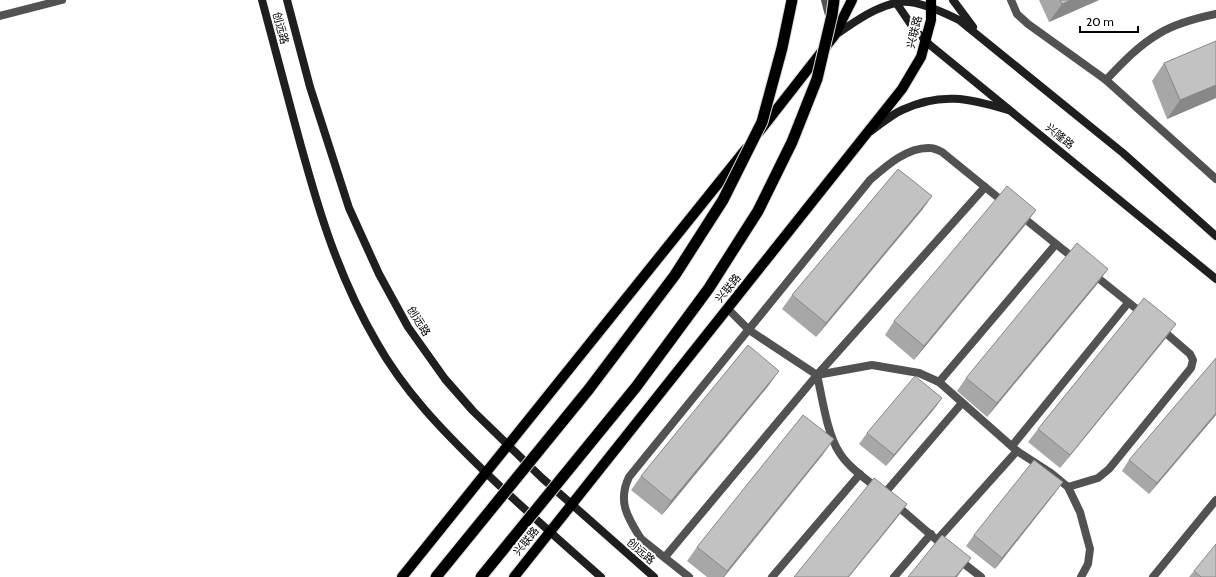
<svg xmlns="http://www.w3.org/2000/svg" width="1216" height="577" font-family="Cabin,'Noto Sans SC',sans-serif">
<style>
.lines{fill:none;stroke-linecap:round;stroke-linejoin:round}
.primary-casing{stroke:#dbdbdb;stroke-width:12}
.service{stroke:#525252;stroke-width:8}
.minor{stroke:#525252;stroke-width:8}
.tertiary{stroke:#525252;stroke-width:8}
.secondary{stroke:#1f1f1f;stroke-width:8}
.primary{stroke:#000;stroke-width:10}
.trunk-bridge-casing{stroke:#dbdbdb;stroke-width:13;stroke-linecap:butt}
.trunk-bridge{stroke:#000;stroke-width:11}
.wall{fill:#a7a7a7}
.shaded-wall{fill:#888}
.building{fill:#c2c2c2;stroke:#888}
.labels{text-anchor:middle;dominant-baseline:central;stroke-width:4;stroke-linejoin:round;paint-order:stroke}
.street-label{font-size:11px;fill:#000;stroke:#fff}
</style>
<rect width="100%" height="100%" fill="#fff"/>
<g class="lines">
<g class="primary-casing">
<g id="primary">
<path d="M759,132L834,36L852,0"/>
<path d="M402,577L746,149"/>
<path d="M514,577L902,89L921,57L931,20V0"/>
</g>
</g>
<g class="service">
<path d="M1020,215L1076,260"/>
<path d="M1093,274L1143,314"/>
<path d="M939,382L1056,244"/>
<path d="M1068,487L1098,478L1109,469L1191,368L1193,360L1190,354L1160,328"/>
<path d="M884,494L962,403"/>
<path d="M641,539C628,518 617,502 629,477L870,180C886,166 907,147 930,148C934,148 938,150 942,152L1006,204"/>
<path d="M937,540L1017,451"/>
<path d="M665,557L817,375L985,187"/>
<path d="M772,577L860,474"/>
<path d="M894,577L931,534"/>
</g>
<g class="minor">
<path d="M1011,0L1017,14L1028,24L1106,80L1216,179"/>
<path d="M1106,80C1122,63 1139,45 1160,33C1177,23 1197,18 1216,14"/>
<path d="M728,309L749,330L817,375C822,396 827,434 839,452C848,467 865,478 879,490"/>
<path d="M817,375L872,365L919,373L939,382L1017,451L1051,473L1068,487L1080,512L1090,549L1088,564L1081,577"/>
<path d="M1012,446L1128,303"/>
<path d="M895,504L945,547"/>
<path d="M958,559L981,577"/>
</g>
<g class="tertiary">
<path d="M825,0L830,19"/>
<path d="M0,16L62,0"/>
<path d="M641,539L689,577"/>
<path d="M1153,577L1216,500"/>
</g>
<g class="secondary">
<path d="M262,0C273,41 284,82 295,124C316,202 336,273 377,343C404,391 442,430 481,468C520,506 560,541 601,577"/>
<path d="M287,0L310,87L349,208L379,274L408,327L445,379L473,411L542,478L654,577"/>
<path d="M953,0L973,27"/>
<path d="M895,1L914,29L930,45L1216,279"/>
<path d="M834,36C854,22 876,6 900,2C916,0 945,13 959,20L1123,153L1216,236"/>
<path d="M871,131C881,124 891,115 902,110C940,92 969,98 1008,110"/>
</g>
<use href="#primary" class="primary"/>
<g class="trunk-bridge-casing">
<g id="trunk-bridge">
<path d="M436,577L589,389L675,275L723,200L762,122L782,48L792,0"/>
<path d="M481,577L636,387L709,288L758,211L792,142L817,79L832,15L834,0"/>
</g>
</g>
<use href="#trunk-bridge" class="trunk-bridge"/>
</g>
<g class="wall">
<path d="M1039,0H1099L1049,22Z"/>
<path d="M1164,63L1216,98L1167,119L1152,81Z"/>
<path d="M932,196L922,210L816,337L782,309L792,295Z"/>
<path d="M1026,224L914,360L885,335L894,321Z"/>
<path d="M1098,283L987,417L957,391L966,378Z"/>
<path d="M1166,338L1060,468L1028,442L1038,429Z"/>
<path d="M769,385L662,515L631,490L641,476Z"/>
<path d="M942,398L934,409L886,466L859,444L867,433Z"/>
<path d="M1216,415L1149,494L1122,471L1129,460Z"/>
<path d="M824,453L724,577H707L687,561L697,547Z"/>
<path d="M1055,493L995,569L966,546L974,535Z"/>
<path d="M1194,571L1216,577H1189Z"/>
</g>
<g class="shaded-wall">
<path d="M1071,0H1099L1049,22L1062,4Z"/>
<path d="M1216,85V98L1167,119L1180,100Z"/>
<path d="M932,196L922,210L816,337L826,323Z"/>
<path d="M1036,210L1026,224L914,360L924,346Z"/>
<path d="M1108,269L1098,283L987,417L997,403Z"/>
<path d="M1176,324L1166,338L1060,468L1070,455Z"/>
<path d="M779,371L769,385L662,515L671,501Z"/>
<path d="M942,398L934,409L886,466L894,455Z"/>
<path d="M1216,413V415L1149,494L1157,483Z"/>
<path d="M834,439L824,453L724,577H723Z"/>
<path d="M1063,482L1055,493L995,569L1002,558Z"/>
<path d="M907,504L897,518L849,577H848Z"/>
<path d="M971,558L957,577H955Z"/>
</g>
<g class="building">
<path d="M1060,0H1071L1062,4Z"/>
<path d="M1216,41V85L1180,100L1164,63Z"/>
<path d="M898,169L932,196L826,323L792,295Z"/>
<path d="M1007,186L1036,210L924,346L894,321Z"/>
<path d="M1077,243L1108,269L997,403L966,378Z"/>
<path d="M1144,298L1176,324L1070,455L1038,429Z"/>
<path d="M748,345L779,371L671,501L641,476Z"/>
<path d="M1216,358V413L1157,483L1129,460Z"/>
<path d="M915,376L942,398L894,455L867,433Z"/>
<path d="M803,415L834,439L727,571L697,547Z"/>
<path d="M1034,460L1063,482L1002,558L974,535Z"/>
<path d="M874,478L907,504L848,577H794Z"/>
<path d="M942,535L971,558L955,577H908Z"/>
<path d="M1216,544V577H1201L1194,571Z"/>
</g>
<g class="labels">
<g class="street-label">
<text transform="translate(281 28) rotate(75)">创远路</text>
<text transform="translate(914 32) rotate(-77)">兴联路</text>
<text transform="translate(1060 136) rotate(39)">兴隆路</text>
<text transform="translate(728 288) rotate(-51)">兴联路</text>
<text transform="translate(419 321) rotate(58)">创远路</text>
<text transform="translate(526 541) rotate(-51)">兴联路</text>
<text transform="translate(641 551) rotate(41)">创远路</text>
</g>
</g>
<path d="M1080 26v6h58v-6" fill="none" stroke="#000000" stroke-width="2"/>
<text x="1086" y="26" font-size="12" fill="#000000" stroke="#ffffff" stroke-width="3" paint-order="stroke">20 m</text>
</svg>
